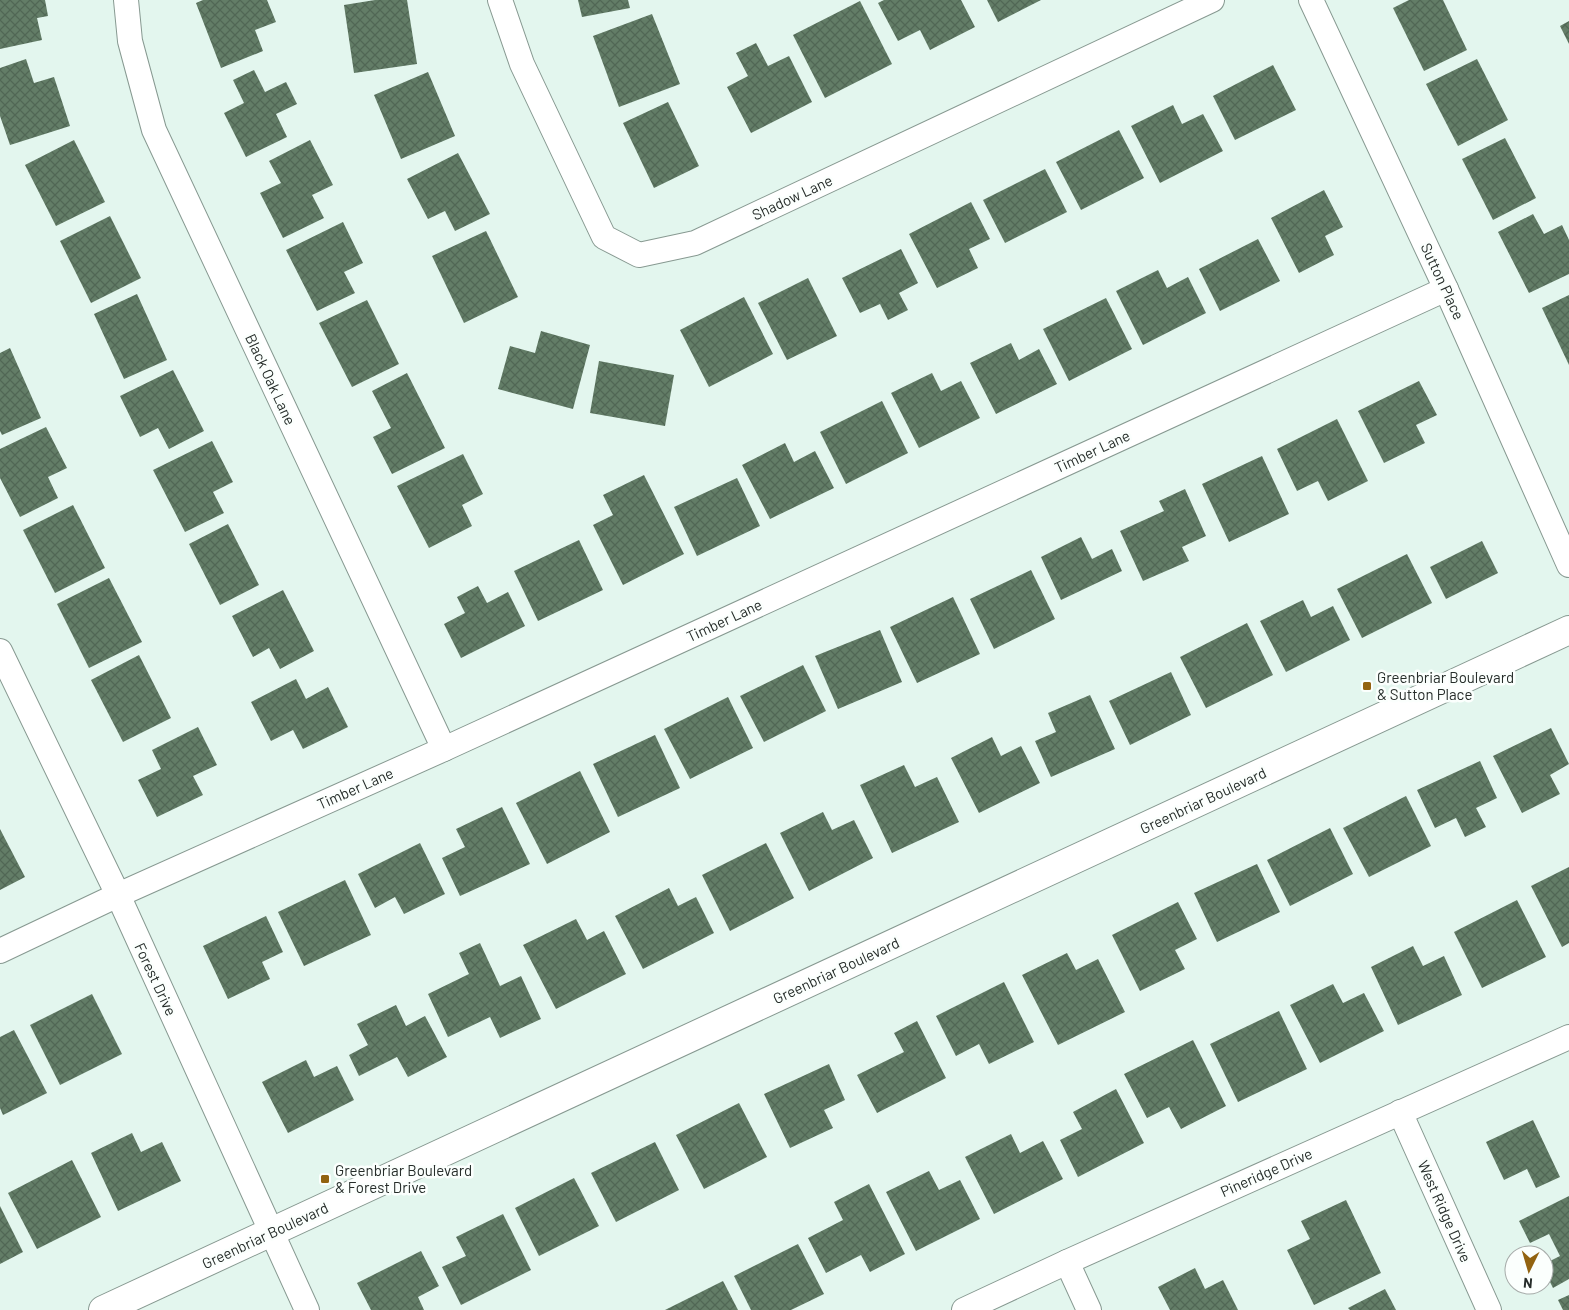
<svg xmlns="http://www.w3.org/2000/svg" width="1569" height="1310" font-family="Barlow,sans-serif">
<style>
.building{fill:url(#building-cross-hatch)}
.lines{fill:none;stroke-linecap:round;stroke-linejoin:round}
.street-casing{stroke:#879991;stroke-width:26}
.secondary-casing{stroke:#879991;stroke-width:30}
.street{stroke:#fff;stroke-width:24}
.secondary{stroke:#fff;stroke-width:28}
.poi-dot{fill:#926310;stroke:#fbfffd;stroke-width:2}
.labels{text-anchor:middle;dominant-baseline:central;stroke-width:5;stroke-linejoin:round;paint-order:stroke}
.street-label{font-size:15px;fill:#262d2a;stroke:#fbfffd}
.poi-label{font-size:15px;fill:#262d2a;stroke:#fbfffd;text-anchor:start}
</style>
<defs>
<pattern id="building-cross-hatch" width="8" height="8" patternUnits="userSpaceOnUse" patternTransform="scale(1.25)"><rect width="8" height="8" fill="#637d67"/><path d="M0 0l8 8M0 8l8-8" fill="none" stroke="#516755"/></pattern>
</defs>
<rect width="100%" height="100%" fill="#e3f6ee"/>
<g class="building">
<path d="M0,0H45L48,16L37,18L42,40L0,49Z"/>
<path d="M203,0H267L276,22L255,30L263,51L221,68L196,3Z"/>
<path d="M375,0H407L417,64L354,73L344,5Z"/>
<path d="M578,0H628L630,8L582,17Z"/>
<path d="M884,0H961L975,27L930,50L920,30L898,41L878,3Z"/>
<path d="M987,0H1041L998,22Z"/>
<path d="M1409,0H1443L1467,50L1424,71L1393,8Z"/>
<path d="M860,1L892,64L825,98L793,35Z"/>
<path d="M652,14L680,84L619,107L593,36Z"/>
<path d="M1569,21V44L1560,26Z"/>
<path d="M756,43L768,66L789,56L812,102L751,133L727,87L748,76L736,53Z"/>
<path d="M26,59L34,83L54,77L70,126L10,145L0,116V68Z"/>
<path d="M1477,59L1508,120L1458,146L1426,84Z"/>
<path d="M1273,65L1296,110L1235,140L1213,96Z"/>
<path d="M254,70L265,92L286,82L297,104L276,114L287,137L246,157L224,113L244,103L233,80Z"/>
<path d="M428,72L455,136L401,159L374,95Z"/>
<path d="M668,102L699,166L654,188L623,123Z"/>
<path d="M1173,105L1182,124L1203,114L1223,151L1160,183L1131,126Z"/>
<path d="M1119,130L1144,178L1081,210L1056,162Z"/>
<path d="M1505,138L1536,198L1493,220L1462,159Z"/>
<path d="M74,140L105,202L56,226L25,165Z"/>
<path d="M310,140L333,185L312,195L324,218L283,238L260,193L281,183L269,161Z"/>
<path d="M458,153L490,214L455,231L445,211L428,219L407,179Z"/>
<path d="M1045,169L1067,212L1005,243L983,200Z"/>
<path d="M1324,190L1343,227L1325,236L1334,255L1299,273L1271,218Z"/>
<path d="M971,202L990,239L969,249L978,268L937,288L909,234Z"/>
<path d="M1533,214L1544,234L1562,225L1569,240V274L1529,293L1498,232Z"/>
<path d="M110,216L141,278L91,303L60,241Z"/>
<path d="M343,222L363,263L344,272L355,293L317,311L286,250Z"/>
<path d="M486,231L518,297L464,323L432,256Z"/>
<path d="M1258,239L1280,281L1220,311L1199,269Z"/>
<path d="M901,249L918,283L899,293L908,310L888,320L880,304L860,313L842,278Z"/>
<path d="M1158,270L1167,288L1188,277L1206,313L1143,345L1116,291Z"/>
<path d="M808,278L837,336L787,360L758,303Z"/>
<path d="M137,294L167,360L124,379L94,314Z"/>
<path d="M1569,295V365L1542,308Z"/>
<path d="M744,297L773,354L709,387L680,330Z"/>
<path d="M1106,298L1132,349L1069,381L1043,329Z"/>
<path d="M367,300L399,364L352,387L319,323Z"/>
<path d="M541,331L590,345L573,409L498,389L510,346L535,353Z"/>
<path d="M1011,343L1019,360L1039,349L1057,384L996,414L970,363Z"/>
<path d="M10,348L41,418L2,435L0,431V353Z"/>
<path d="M599,361L674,375L665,426L590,413Z"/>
<path d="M173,370L204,431L169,449L158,428L140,437L120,396Z"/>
<path d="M407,373L445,448L392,474L373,437L391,428L372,391Z"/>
<path d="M932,373L941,391L961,381L980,418L919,448L891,393Z"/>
<path d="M1419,381L1437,415L1416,425L1425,443L1384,463L1358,411Z"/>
<path d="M882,401L908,453L846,484L820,432Z"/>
<path d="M1337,419L1368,481L1328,501L1318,481L1297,491L1277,449Z"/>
<path d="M46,427L67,468L48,477L58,498L20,517L0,478V449Z"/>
<path d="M212,441L233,482L213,492L224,513L185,532L153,470Z"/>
<path d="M785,443L794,462L815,451L834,488L770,519L742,465Z"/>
<path d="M463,454L483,494L462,505L472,526L429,548L397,486Z"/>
<path d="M1262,456L1289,514L1229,542L1202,484Z"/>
<path d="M644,475L684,554L623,585L593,525L613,515L603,495Z"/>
<path d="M737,478L760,526L697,556L674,507Z"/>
<path d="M1185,489L1206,536L1182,547L1189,561L1143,581L1120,531L1164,511L1159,501Z"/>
<path d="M73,505L105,568L55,593L23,530Z"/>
<path d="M228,524L259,585L220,605L189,544Z"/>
<path d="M1081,537L1092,559L1112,549L1122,571L1061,600L1041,557Z"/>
<path d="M579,540L603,590L538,621L514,571Z"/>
<path d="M1482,541L1498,573L1446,599L1430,567Z"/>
<path d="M1407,554L1432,603L1362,638L1337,589Z"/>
<path d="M1031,570L1055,619L994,649L970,599Z"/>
<path d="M109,578L142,642L89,668L57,604Z"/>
<path d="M478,586L487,603L508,592L525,626L461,658L444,624L465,613L457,597Z"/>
<path d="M283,590L314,651L280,669L269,648L253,657L232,616Z"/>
<path d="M953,597L980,654L917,683L890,627Z"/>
<path d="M1303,600L1311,617L1333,606L1350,640L1286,672L1260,621Z"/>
<path d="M1247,623L1273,675L1206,708L1180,657Z"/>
<path d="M880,630L902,682L838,709L815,656Z"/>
<path d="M139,655L171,718L123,742L91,680Z"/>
<path d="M803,665L826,711L764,742L740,696Z"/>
<path d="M1171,672L1191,715L1130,745L1109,701Z"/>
<path d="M296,679L306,699L328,687L348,727L303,749L293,730L271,741L251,702Z"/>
<path d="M1090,695L1115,749L1051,777L1035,741L1056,732L1048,713Z"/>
<path d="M728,697L753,748L690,779L664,729Z"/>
<path d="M198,727L217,765L193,776L203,795L157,817L138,780L161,769L152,750Z"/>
<path d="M1551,728L1569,764L1550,775L1560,794L1522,813L1493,756Z"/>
<path d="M655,735L680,788L618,817L593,764Z"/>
<path d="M992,737L1001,756L1021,746L1040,783L979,813L951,758Z"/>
<path d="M1480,761L1497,798L1476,808L1486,827L1465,837L1456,818L1435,828L1417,790Z"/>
<path d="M904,765L915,787L937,777L959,822L892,853L860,785Z"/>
<path d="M580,771L610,832L547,864L516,803Z"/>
<path d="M1406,796L1431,846L1369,877L1343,828Z"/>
<path d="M502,807L530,864L460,896L442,858L465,847L456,829Z"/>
<path d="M823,812L832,830L854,820L873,858L809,891L780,833Z"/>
<path d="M1330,828L1353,874L1290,906L1267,860Z"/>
<path d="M0,829L25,877L0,890Z"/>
<path d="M420,843L445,894L404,914L395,897L375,908L358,874Z"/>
<path d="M766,843L794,898L730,931L702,875Z"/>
<path d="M1257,864L1280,912L1217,942L1194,893Z"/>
<path d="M1569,867V943L1562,947L1531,886Z"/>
<path d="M345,880L371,935L304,966L278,912Z"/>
<path d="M669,888L678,906L696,897L714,933L643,969L615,916Z"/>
<path d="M1517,900L1546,957L1482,988L1454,932Z"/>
<path d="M1178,902L1197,939L1175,950L1185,969L1140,991L1112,935Z"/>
<path d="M266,916L283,952L262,962L270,979L228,999L203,946Z"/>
<path d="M576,919L587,940L604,931L626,974L556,1009L523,945Z"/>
<path d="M480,943L500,986L521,976L541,1019L500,1038L490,1017L448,1037L428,994L469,974L459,953Z"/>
<path d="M1413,946L1423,966L1444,956L1462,995L1398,1025L1371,967Z"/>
<path d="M1067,953L1076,970L1098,959L1125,1012L1058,1045L1022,975Z"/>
<path d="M1004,982L1034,1042L989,1064L979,1044L956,1056L936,1016Z"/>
<path d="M1333,984L1343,1003L1364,993L1384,1031L1320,1063L1290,1005Z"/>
<path d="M92,994L122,1054L60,1085L30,1025Z"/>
<path d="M396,1005L406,1026L425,1016L447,1057L408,1077L397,1057L359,1076L349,1055L368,1045L357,1024Z"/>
<path d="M1279,1011L1307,1069L1238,1102L1210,1044Z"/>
<path d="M917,1021L946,1078L877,1113L857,1075L904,1052L894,1033Z"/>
<path d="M14,1030L47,1093L3,1115L0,1108V1037Z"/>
<path d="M1193,1040L1226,1106L1181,1129L1169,1107L1147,1118L1124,1074Z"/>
<path d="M306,1060L314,1077L337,1066L354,1100L288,1133L262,1082Z"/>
<path d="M829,1064L845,1100L824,1110L833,1128L790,1148L764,1094Z"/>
<path d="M1116,1089L1144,1143L1078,1177L1060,1140L1082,1129L1073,1112Z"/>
<path d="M739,1103L767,1157L704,1189L676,1135Z"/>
<path d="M1533,1120L1560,1177L1536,1188L1527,1169L1504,1180L1486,1142Z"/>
<path d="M132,1133L141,1152L162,1142L181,1181L118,1211L91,1153Z"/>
<path d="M1011,1134L1020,1153L1043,1141L1063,1179L994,1214L965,1157Z"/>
<path d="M655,1142L679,1190L616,1222L591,1173Z"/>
<path d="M72,1160L101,1217L37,1249L8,1193Z"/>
<path d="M929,1171L939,1190L960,1180L980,1219L916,1251L886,1192Z"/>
<path d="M574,1178L599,1226L539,1256L515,1208Z"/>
<path d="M869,1184L905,1254L870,1272L861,1255L826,1273L808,1238L843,1220L834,1202Z"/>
<path d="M1569,1196V1279L1553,1288L1544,1270V1264L1560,1256L1549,1234L1530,1243L1519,1221Z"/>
<path d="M1346,1200L1381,1273L1314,1305L1287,1250L1310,1239L1301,1221Z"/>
<path d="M0,1206L23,1252L0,1264Z"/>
<path d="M503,1214L531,1270L461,1305L442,1267L466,1256L456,1237Z"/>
<path d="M798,1244L824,1294L791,1310H751L734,1276Z"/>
<path d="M421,1251L439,1286L418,1297L424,1310H371L357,1283Z"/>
<path d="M1195,1268L1205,1289L1223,1280L1238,1310H1170L1158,1287Z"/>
<path d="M723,1281L738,1310H665Z"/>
<path d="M1385,1289L1396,1310H1350L1348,1308Z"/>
<path d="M1569,1295V1310H1563L1558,1300Z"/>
</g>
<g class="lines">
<g class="street-casing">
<g id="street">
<path d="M126,0L130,41L154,130L444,749"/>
<path d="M500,0L522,64L604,237L639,255L695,243L1212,0"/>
<path d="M1311,0L1446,289L1569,565"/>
<path d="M0,651L118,895L307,1310"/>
<path d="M0,951L118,895L444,749L1446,289"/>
<path d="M1400,1112L1489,1310"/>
<path d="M1067,1262L1089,1310"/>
<path d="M964,1310L1067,1262L1569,1037"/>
</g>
</g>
<g class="secondary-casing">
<path id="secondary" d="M103,1310L1569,630"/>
</g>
<use href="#street" class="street"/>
<use href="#secondary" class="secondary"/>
</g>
<g class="poi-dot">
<rect x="1362" y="681" width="10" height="10" rx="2.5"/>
<rect x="320" y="1174" width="10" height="10" rx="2.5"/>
</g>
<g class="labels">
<g class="street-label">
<text transform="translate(792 197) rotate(-25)">Shadow Lane</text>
<text transform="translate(1443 281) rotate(65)">Sutton Place</text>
<text transform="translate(271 379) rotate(65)">Black Oak Lane</text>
<text transform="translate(1092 451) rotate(-25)">Timber Lane</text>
<text transform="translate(724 620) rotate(-25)">Timber Lane</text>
<text transform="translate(355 788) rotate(-24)">Timber Lane</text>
<text transform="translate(1203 800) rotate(-25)">Greenbriar Boulevard</text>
<text transform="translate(836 970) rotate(-25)">Greenbriar Boulevard</text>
<text transform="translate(156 979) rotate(65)">Forest Drive</text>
<text transform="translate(1266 1172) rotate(-24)">Pineridge Drive</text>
<text transform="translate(1445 1211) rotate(66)">West Ridge Drive</text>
<text transform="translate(265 1235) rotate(-25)">Greenbriar Boulevard</text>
</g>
<g class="poi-label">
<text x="1377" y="677">Greenbriar Boulevard<tspan x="1377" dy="17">&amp; Sutton Place</tspan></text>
<text x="335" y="1170">Greenbriar Boulevard<tspan x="335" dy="17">&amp; Forest Drive</tspan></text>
</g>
</g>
<g transform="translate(1529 1270) rotate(185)"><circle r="24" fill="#fbfffd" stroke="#a6aba9"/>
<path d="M0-4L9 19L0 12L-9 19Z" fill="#926310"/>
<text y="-8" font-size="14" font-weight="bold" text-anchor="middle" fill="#262d2a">N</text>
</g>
</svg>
